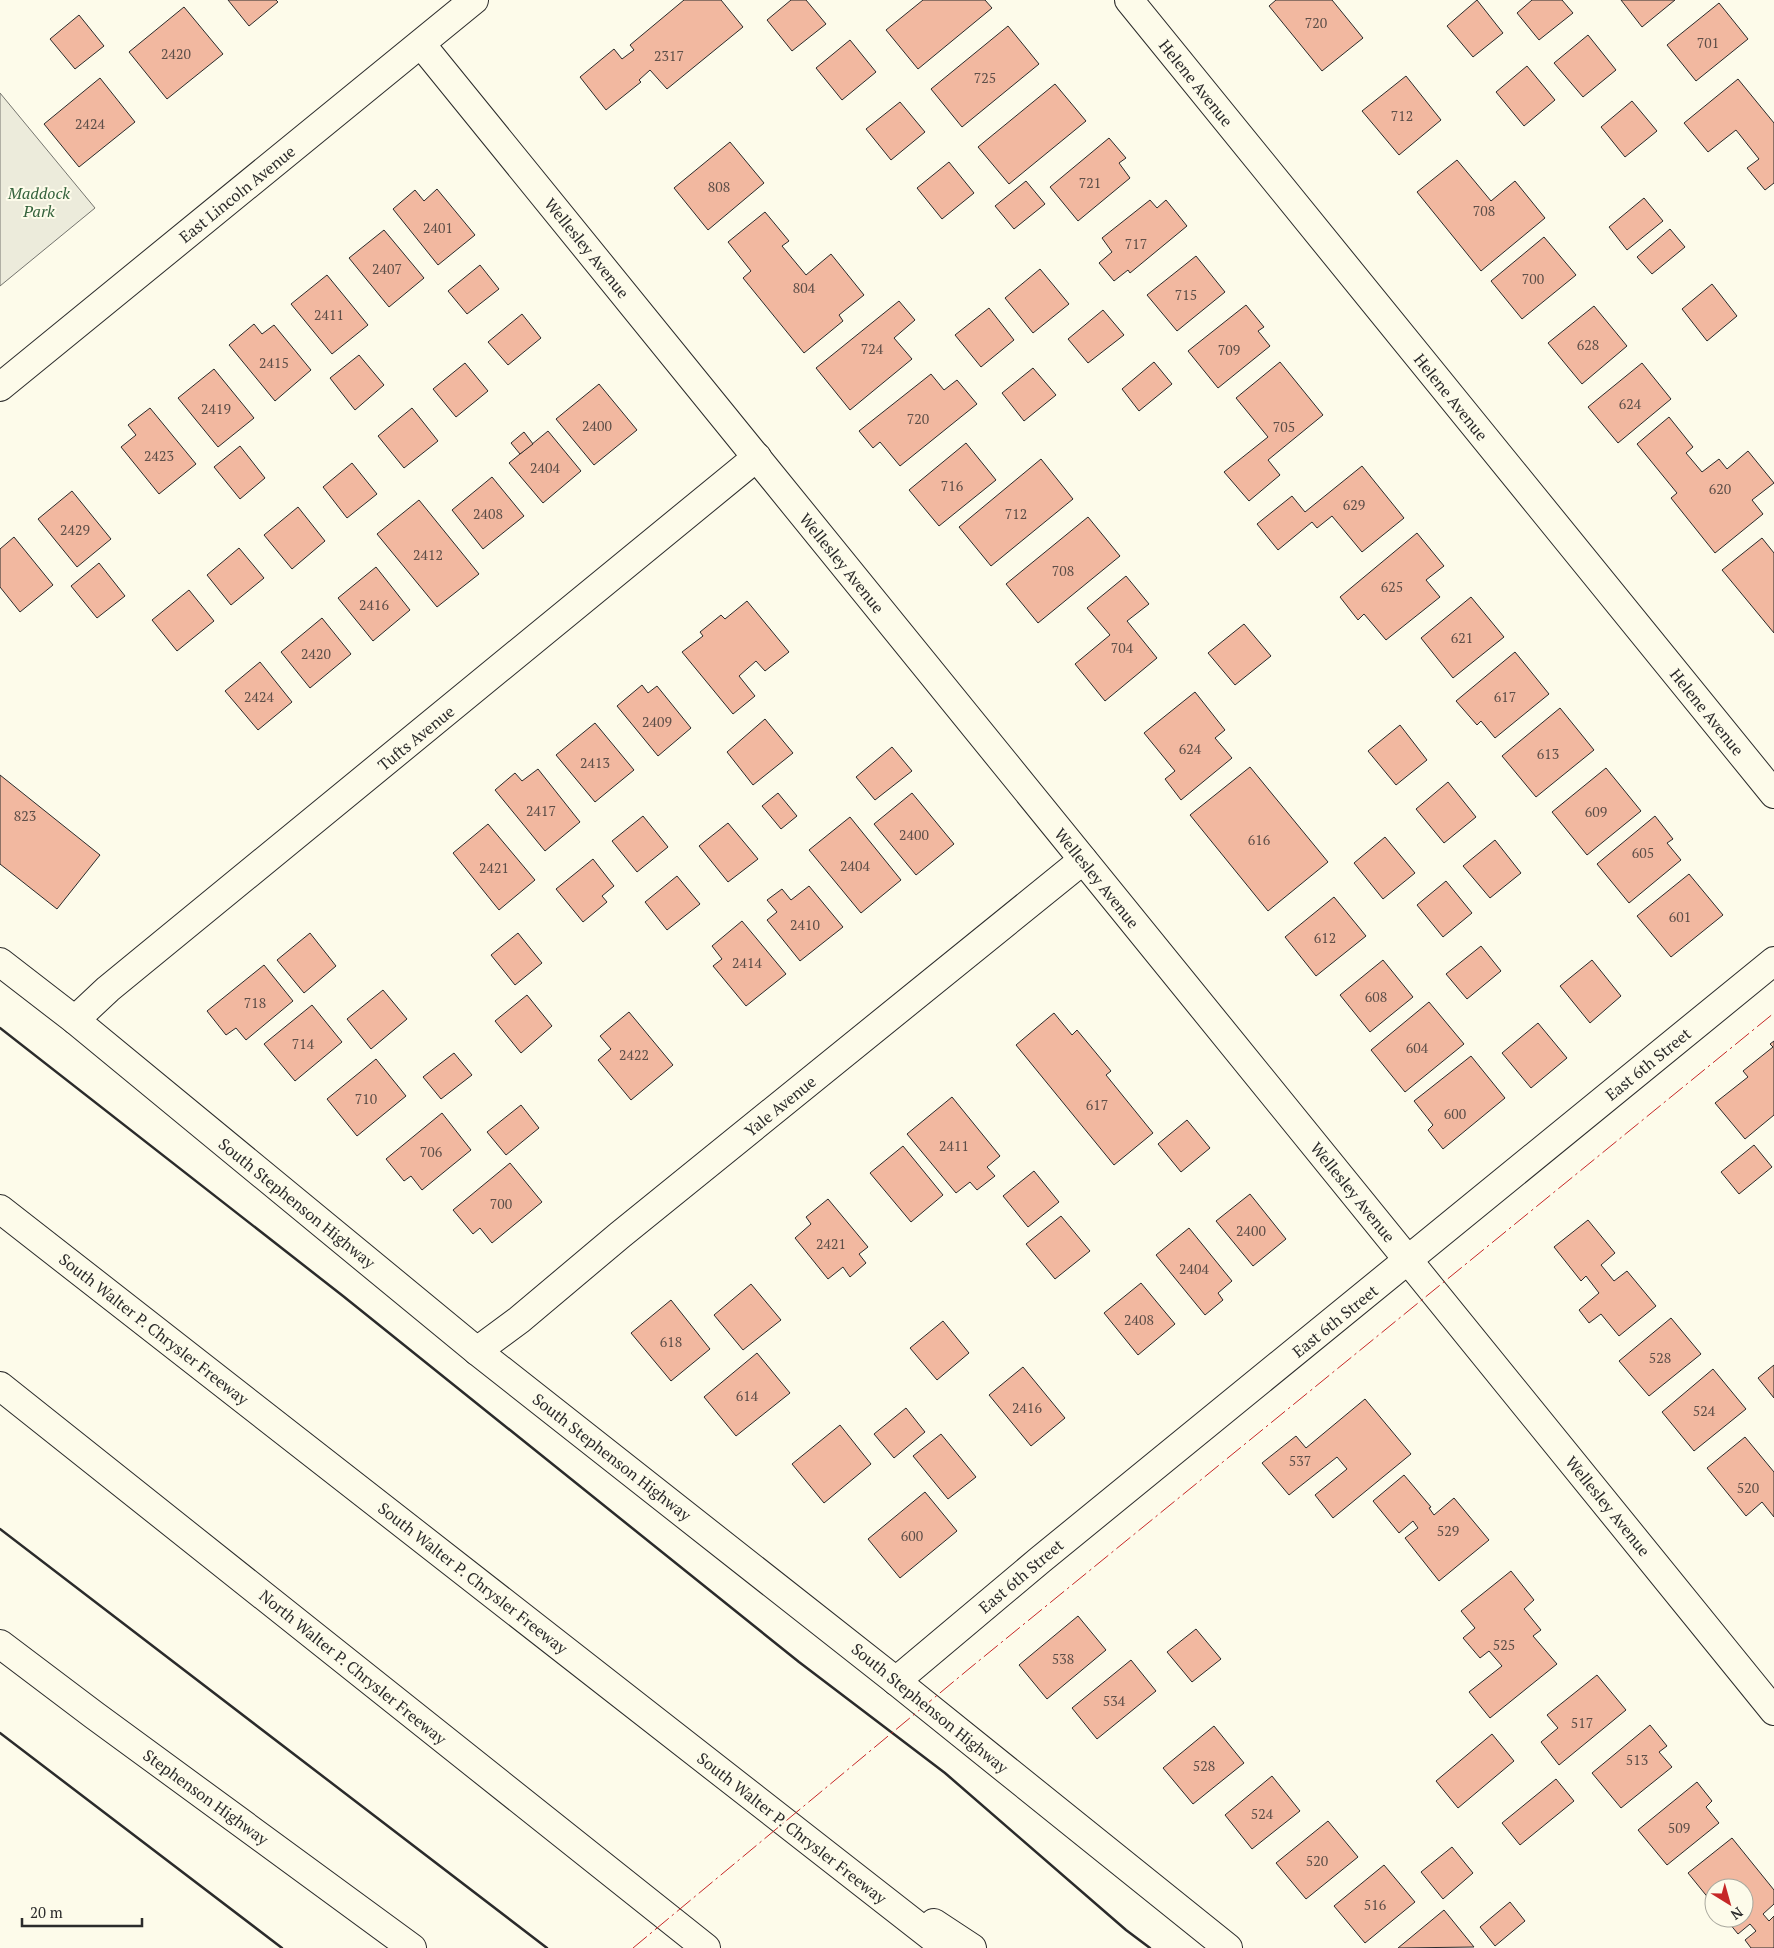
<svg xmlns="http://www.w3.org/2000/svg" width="1774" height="1948" font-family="'PT Serif',serif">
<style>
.green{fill:#ecebdb;stroke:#74746e}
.building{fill:#f2b8a0;stroke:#2b2b2b}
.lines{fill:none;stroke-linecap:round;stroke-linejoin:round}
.minor-casing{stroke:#2b2b2b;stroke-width:30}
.tertiary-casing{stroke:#2b2b2b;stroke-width:30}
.secondary-casing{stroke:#2b2b2b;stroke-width:30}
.motorway-casing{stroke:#2b2b2b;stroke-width:30}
.minor{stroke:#fdfbea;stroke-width:28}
.tertiary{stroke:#fdfbea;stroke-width:28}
.secondary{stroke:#fdfbea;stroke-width:28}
.motorway{stroke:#fdfbea;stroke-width:28}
.wall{stroke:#2b2b2b;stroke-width:2.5}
.power{stroke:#c62828;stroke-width:1;stroke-dasharray:18 4 2.5 4;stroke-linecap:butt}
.labels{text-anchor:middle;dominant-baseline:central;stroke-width:4;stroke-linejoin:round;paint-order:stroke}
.number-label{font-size:14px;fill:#5d4e48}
.street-label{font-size:16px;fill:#2b2b2b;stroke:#fdfbea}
.park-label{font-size:16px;font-style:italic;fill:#34623c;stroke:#fdfbea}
</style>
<rect width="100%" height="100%" fill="#fdfbea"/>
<path class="green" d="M0,93L95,208L0,286Z"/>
<g class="building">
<path d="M228,0H276L278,2L249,26Z"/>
<path d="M684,0H721L743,27L667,89L650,70L639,80L641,82L606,110L580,77L614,49L622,59L634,50L630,45Z"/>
<path d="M791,0H806L826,24L792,51L767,20Z"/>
<path d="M923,0H985L992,8L918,69L886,30Z"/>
<path d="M1276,0H1332L1363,38L1322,71L1269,6Z"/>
<path d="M1477,0L1503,33L1473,57L1447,26Z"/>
<path d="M1532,0H1562L1573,13L1539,40L1517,13Z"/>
<path d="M1621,0H1675L1642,27Z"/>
<path d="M1719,3L1748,39L1696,81L1667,45Z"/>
<path d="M184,7L223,54L167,99L129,52Z"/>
<path d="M79,15L104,46L75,69L50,39Z"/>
<path d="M1008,26L1039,64L962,127L931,89Z"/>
<path d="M1588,35L1616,70L1583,97L1554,63Z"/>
<path d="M850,40L876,72L842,100L816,68Z"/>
<path d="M1527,66L1555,100L1524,126L1496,92Z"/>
<path d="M1406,76L1441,120L1399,155L1362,111Z"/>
<path d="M100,78L135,122L79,167L44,124Z"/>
<path d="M1738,79L1774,123V183L1765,190L1747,168L1759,159L1736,130L1708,152L1684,123Z"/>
<path d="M1055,84L1086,121L1009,184L978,147Z"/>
<path d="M1632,101L1657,131L1625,157L1601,127Z"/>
<path d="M900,102L925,132L891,160L866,129Z"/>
<path d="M1109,138L1126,158L1119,163L1130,178L1078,221L1050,187Z"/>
<path d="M730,142L764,183L708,230L674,188Z"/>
<path d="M1457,160L1491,201L1515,181L1545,218L1481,271L1417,192Z"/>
<path d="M949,162L974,193L942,219L917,188Z"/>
<path d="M1026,181L1045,204L1014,229L995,206Z"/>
<path d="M437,189L475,235L438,265L393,209L415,190L424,201Z"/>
<path d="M1644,198L1663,221L1627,250L1609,227Z"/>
<path d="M1150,200L1157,208L1166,200L1187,226L1130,273L1128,270L1114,281L1099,263L1112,252L1102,238Z"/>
<path d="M765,212L789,241L782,246L806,275L831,254L864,295L839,315L843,321L804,353L743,278L751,271L728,242Z"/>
<path d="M1670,229L1685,247L1652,274L1637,257Z"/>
<path d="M384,230L424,278L389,307L349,258Z"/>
<path d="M1544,237L1576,275L1522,319L1491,281Z"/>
<path d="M1196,256L1225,292L1177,331L1147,295Z"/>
<path d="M480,265L499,289L467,314L448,291Z"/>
<path d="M1040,269L1069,304L1033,333L1005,298Z"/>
<path d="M327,275L368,325L332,354L291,304Z"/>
<path d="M1712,284L1737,316L1707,341L1682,309Z"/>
<path d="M899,301L915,320L894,338L912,359L850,410L816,368Z"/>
<path d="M1246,305L1264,327L1258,331L1270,346L1218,388L1188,351Z"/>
<path d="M1594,306L1627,346L1582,384L1548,343Z"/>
<path d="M989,308L1014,340L981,367L955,335Z"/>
<path d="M1103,310L1124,335L1088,363L1068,339Z"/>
<path d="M522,314L541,338L508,365L488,342Z"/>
<path d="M254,324L262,334L274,325L311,370L275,401L229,345Z"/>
<path d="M359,355L384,385L355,410L330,378Z"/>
<path d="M1154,362L1172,384L1139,411L1122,389Z"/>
<path d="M1280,362L1323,415L1268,460L1280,475L1249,501L1224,472L1268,437L1236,398Z"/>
<path d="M465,363L488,391L456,417L433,389Z"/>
<path d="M1642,363L1671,399L1618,443L1588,407Z"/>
<path d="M1033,368L1056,395L1024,421L1002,393Z"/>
<path d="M214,369L254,418L218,447L178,398Z"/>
<path d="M931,374L944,390L957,380L977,404L900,466L880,442L873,448L859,431Z"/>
<path d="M599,384L637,430L594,465L556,419Z"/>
<path d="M150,408L196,464L159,494L121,447L136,435L128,425Z"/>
<path d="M412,408L438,441L404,468L378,436Z"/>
<path d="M1669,417L1693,447L1686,453L1702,472L1719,459L1727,469L1748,451L1774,483L1752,500L1763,514L1715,553L1671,498L1677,493L1637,444Z"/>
<path d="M548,431L581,471L543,503L509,463Z"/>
<path d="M524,432L533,444L520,454L511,443Z"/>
<path d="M966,443L996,480L939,526L909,490Z"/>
<path d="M240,446L265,478L240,499L214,467Z"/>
<path d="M1041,459L1073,499L991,566L959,527Z"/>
<path d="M352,463L377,494L347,518L323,487Z"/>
<path d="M1362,466L1404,518L1362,552L1332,516L1317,528L1312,522L1278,550L1257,524L1292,496L1305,512Z"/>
<path d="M492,477L524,516L483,549L452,510Z"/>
<path d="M72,491L111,539L77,567L38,519Z"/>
<path d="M419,500L479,574L437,607L377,534Z"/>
<path d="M298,507L325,541L292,569L264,535Z"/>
<path d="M1088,517L1120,556L1038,623L1006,584Z"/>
<path d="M1417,533L1444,566L1426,580L1440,597L1386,640L1364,614L1358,620L1340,597Z"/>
<path d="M14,537L53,585L20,612L0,587V549Z"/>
<path d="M1762,538L1774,553V633L1722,570Z"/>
<path d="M239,548L264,578L231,605L207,575Z"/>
<path d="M99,563L125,596L97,618L71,586Z"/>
<path d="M376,567L410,610L373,641L338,598Z"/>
<path d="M1126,576L1149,604L1127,621L1157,658L1105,701L1075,664L1110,635L1087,608Z"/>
<path d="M189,590L214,621L177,651L152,620Z"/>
<path d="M1471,597L1504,637L1453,678L1421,638Z"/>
<path d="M747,601L789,652L765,671L756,661L739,676L755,696L733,714L682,652L703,636L700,632L721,615L725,619Z"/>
<path d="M322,618L351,654L310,688L281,652Z"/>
<path d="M1244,624L1271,656L1235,685L1208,653Z"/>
<path d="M1515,652L1549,694L1495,738L1481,721L1477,725L1456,701Z"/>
<path d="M260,662L292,702L258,730L225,691Z"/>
<path d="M642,685L648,693L657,686L691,728L658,756L617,706Z"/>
<path d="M1195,692L1225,730L1215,738L1232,758L1181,800L1165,779L1175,771L1144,733Z"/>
<path d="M1560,708L1594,750L1536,797L1502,756Z"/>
<path d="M765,719L793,753L753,785L727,752Z"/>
<path d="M595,723L634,770L595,802L556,755Z"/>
<path d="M1400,725L1427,760L1396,785L1368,751Z"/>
<path d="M892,747L912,771L875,800L856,777Z"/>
<path d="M1250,767L1328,862L1268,911L1190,815Z"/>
<path d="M1606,768L1641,811L1587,855L1552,812Z"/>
<path d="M538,769L580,822L545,851L495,790L515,773L522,781Z"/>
<path d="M0,775L100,855L57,909L0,864Z"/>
<path d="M1448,782L1476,817L1444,843L1416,809Z"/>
<path d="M778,793L797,816L781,829L762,806Z"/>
<path d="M912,793L954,844L916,875L874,824Z"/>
<path d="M643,816L668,847L637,872L612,841Z"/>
<path d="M1655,816L1673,839L1667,843L1681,860L1629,903L1597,864Z"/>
<path d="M850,817L901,880L861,913L809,850Z"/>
<path d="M728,823L758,859L728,882L699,846Z"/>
<path d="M488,824L535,880L499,910L453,853Z"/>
<path d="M1385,837L1415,873L1383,899L1354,863Z"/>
<path d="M1495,840L1521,873L1490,898L1463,866Z"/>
<path d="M593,859L614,886L602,896L607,902L583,922L556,889Z"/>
<path d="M1689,874L1723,915L1671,957L1637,916Z"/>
<path d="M677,876L700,904L667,930L645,902Z"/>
<path d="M1446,881L1472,913L1443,937L1417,905Z"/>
<path d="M809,886L843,927L800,961L767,920L777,912L767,900L782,889L791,900Z"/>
<path d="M1334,897L1366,936L1316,976L1285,937Z"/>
<path d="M742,921L786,974L746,1006L713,966L722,959L712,946Z"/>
<path d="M310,933L336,966L304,993L277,960Z"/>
<path d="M518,933L542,963L515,985L491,955Z"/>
<path d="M1481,946L1501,971L1467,999L1446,974Z"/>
<path d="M1383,960L1413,997L1370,1032L1340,995Z"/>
<path d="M1592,960L1621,996L1590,1023L1560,986Z"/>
<path d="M264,965L293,1001L246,1040L236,1028L226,1035L207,1011Z"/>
<path d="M383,990L407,1019L371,1049L347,1019Z"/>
<path d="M527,995L552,1026L521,1053L495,1021Z"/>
<path d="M1429,1002L1464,1044L1405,1092L1371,1050Z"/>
<path d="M312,1005L342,1042L295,1081L264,1044Z"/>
<path d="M629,1012L673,1065L631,1100L598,1060L611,1049L600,1036Z"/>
<path d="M1054,1013L1072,1035L1077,1030L1111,1071L1106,1075L1153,1133L1114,1165L1016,1045Z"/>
<path d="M1538,1023L1567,1058L1531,1088L1502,1053Z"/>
<path d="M1774,1041V1115L1745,1139L1715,1103L1748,1077L1743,1071L1773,1047L1770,1044Z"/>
<path d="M454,1053L472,1075L441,1099L423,1077Z"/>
<path d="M1471,1056L1505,1098L1443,1149L1428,1130L1433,1125L1414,1101Z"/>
<path d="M376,1059L406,1096L357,1136L327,1099Z"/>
<path d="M952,1097L1000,1156L987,1167L995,1176L977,1190L970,1182L956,1193L907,1134Z"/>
<path d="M521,1105L539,1128L506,1155L487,1132Z"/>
<path d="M442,1113L471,1150L422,1190L411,1176L404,1181L386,1159Z"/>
<path d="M1187,1120L1210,1148L1181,1172L1158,1144Z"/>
<path d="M1754,1145L1772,1167L1739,1194L1721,1172Z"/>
<path d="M903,1146L943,1195L911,1222L870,1173Z"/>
<path d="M510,1163L542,1202L492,1243L480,1228L473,1234L453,1210Z"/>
<path d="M1034,1171L1059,1202L1028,1227L1003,1196Z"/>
<path d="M1250,1194L1286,1239L1253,1266L1216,1221Z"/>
<path d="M828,1199L868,1247L859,1254L866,1263L850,1277L843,1267L828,1279L795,1238L811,1224L806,1217Z"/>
<path d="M1061,1216L1090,1251L1055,1279L1026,1244Z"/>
<path d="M1588,1220L1615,1253L1601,1265L1614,1281L1627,1271L1656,1306L1619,1336L1601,1314L1589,1323L1579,1310L1599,1293L1586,1276L1581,1281L1554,1247Z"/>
<path d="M1189,1228L1232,1281L1218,1293L1223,1300L1205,1315L1156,1255Z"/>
<path d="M1141,1283L1175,1324L1138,1355L1104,1313Z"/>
<path d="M751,1284L781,1320L743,1350L714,1315Z"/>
<path d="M671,1300L710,1349L671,1381L631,1333Z"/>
<path d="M1671,1318L1701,1354L1649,1396L1619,1361Z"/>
<path d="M943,1321L969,1353L937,1380L910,1348Z"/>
<path d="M757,1353L790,1393L736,1436L704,1397Z"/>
<path d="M1774,1365V1398L1758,1378Z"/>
<path d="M1023,1367L1065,1418L1031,1446L989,1395Z"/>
<path d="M1713,1369L1746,1409L1694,1451L1662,1412Z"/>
<path d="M1365,1399L1411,1454L1333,1518L1315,1495L1347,1469L1337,1457L1289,1495L1262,1463L1296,1436L1306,1448Z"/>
<path d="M906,1408L925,1432L894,1458L874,1434Z"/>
<path d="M840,1425L871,1464L824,1503L792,1464Z"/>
<path d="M941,1434L976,1477L948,1499L913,1456Z"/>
<path d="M1745,1437L1774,1472V1517L1762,1502L1746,1516L1707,1468Z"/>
<path d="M1404,1475L1431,1507L1429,1508L1434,1515L1454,1498L1489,1540L1439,1581L1405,1538L1418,1528L1413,1521L1399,1533L1373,1501Z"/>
<path d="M925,1492L957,1531L900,1578L868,1539Z"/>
<path d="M1511,1571L1534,1600L1524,1609L1541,1630L1533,1636L1557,1664L1490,1718L1469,1692L1502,1666L1489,1651L1480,1658L1463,1638L1475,1628L1461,1611Z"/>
<path d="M1078,1616L1106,1650L1047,1699L1019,1665Z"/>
<path d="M1196,1629L1221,1659L1192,1682L1167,1652Z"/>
<path d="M1131,1660L1156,1691L1097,1739L1072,1708Z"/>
<path d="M1597,1675L1626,1710L1559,1765L1541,1742L1558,1728L1547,1715Z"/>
<path d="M1650,1725L1667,1746L1659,1752L1672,1767L1621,1808L1592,1773Z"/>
<path d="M1214,1726L1244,1763L1193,1804L1163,1768Z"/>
<path d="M1492,1734L1514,1761L1458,1808L1436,1781Z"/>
<path d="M1272,1776L1300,1811L1252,1849L1225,1815Z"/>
<path d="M1556,1779L1574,1801L1520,1845L1502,1823Z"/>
<path d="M1697,1782L1712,1801L1706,1807L1719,1823L1667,1865L1638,1830Z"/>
<path d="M1328,1821L1358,1857L1306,1899L1276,1863Z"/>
<path d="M1732,1838L1774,1890V1904L1763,1914L1769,1921L1774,1916V1948H1751L1745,1940L1756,1931L1750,1924L1738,1934L1725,1918H1744V1888H1714V1905L1688,1873Z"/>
<path d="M1452,1847L1473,1873L1443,1899L1421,1872Z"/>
<path d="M1384,1865L1415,1902L1365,1943L1334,1906Z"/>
<path d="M1510,1902L1525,1921L1495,1946L1480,1927Z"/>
<path d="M1444,1910L1474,1947L1398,1948Z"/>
</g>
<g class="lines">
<g class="minor-casing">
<g id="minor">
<path d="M1129,0L1774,794"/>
<path d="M421,44L1774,1711"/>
<path d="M75,1020L108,989L757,457"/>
<path d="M477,1351L519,1320L620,1235L1083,860"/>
<path d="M896,1681L1040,1560L1774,961"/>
</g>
</g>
<g class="tertiary-casing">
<path id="tertiary" d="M0,387L474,0"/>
</g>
<g class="secondary-casing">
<g id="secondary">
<path d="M0,962L75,1020L477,1351L896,1681L1228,1948"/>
<path d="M0,1644L94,1715L412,1948"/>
</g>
</g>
<g class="motorway-casing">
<g id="motorway">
<path d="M0,1209L946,1948"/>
<path d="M0,1386L706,1948"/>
<path d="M934,1923L972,1948"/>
</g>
</g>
<use href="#minor" class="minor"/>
<use href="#tertiary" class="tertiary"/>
<use href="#secondary" class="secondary"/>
<use href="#motorway" class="motorway"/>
<g class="wall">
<path d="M0,1028L343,1296L799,1662L945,1773L1126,1930L1150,1948"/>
<path d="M0,1529L547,1948"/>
<path d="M0,1733L282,1948"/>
</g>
<path class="power" d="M633,1948L970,1668L1774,1013"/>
</g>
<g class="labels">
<g class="number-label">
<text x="1316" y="22">720</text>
<text x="1708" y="42">701</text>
<text x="176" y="53">2420</text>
<text x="669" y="55">2317</text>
<text x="985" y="77">725</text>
<text x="1402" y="115">712</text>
<text x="90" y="123">2424</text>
<text x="1090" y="182">721</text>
<text x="719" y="186">808</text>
<text x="1484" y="210">708</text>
<text x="438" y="227">2401</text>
<text x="1136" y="243">717</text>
<text x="387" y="268">2407</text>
<text x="1533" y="278">700</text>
<text x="804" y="287">804</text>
<text x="1186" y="294">715</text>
<text x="329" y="314">2411</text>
<text x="1588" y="344">628</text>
<text x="872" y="348">724</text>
<text x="1229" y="349">709</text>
<text x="274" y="362">2415</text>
<text x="1630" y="403">624</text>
<text x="216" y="408">2419</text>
<text x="918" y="418">720</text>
<text x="597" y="425">2400</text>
<text x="1284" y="426">705</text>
<text x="159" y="455">2423</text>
<text x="545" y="467">2404</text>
<text x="952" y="485">716</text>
<text x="1720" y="488">620</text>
<text x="1354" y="504">629</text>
<text x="488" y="513">2408</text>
<text x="1016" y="513">712</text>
<text x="75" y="529">2429</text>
<text x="428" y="554">2412</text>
<text x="1063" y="570">708</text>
<text x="1392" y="586">625</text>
<text x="374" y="604">2416</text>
<text x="1462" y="637">621</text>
<text x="1122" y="647">704</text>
<text x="316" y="653">2420</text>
<text x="259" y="696">2424</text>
<text x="1505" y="696">617</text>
<text x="657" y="721">2409</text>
<text x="1190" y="748">624</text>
<text x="1548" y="753">613</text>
<text x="595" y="762">2413</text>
<text x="541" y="810">2417</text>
<text x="1596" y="811">609</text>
<text x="25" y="815">823</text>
<text x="914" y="834">2400</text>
<text x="1259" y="839">616</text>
<text x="1643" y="852">605</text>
<text x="855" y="865">2404</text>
<text x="494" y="867">2421</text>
<text x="1680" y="916">601</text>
<text x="805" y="924">2410</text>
<text x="1325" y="937">612</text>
<text x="747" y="962">2414</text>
<text x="1376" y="996">608</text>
<text x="255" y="1002">718</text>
<text x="303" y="1043">714</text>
<text x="1417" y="1047">604</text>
<text x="634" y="1054">2422</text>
<text x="366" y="1098">710</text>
<text x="1097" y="1104">617</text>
<text x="1455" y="1113">600</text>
<text x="954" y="1145">2411</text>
<text x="431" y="1151">706</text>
<text x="501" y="1203">700</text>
<text x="1251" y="1230">2400</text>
<text x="831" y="1243">2421</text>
<text x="1194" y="1268">2404</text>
<text x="1139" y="1319">2408</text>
<text x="671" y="1341">618</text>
<text x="1660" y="1357">528</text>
<text x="747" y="1395">614</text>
<text x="1027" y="1407">2416</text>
<text x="1704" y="1410">524</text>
<text x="1300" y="1460">537</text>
<text x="1748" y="1487">520</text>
<text x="1448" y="1530">529</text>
<text x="912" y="1535">600</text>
<text x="1504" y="1644">525</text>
<text x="1063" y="1658">538</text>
<text x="1114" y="1700">534</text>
<text x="1582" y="1722">517</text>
<text x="1637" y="1759">513</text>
<text x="1204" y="1765">528</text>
<text x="1262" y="1813">524</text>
<text x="1679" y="1827">509</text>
<text x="1317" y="1860">520</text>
<text x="1375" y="1904">516</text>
</g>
<g class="street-label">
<text transform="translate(1196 83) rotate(51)">Helene Avenue</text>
<text transform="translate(237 194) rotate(-39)">East Lincoln Avenue</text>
<text transform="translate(587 248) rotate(51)">Wellesley Avenue</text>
<text transform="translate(1451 397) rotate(51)">Helene Avenue</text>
<text transform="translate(842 563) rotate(51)">Wellesley Avenue</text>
<text transform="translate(1707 712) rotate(51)">Helene Avenue</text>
<text transform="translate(416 738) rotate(-39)">Tufts Avenue</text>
<text transform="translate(1097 878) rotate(51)">Wellesley Avenue</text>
<text transform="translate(1648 1064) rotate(-39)">East 6th Street</text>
<text transform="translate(780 1106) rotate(-39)">Yale Avenue</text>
<text transform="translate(1353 1192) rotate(51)">Wellesley Avenue</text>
<text transform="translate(297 1203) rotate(39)">South Stephenson Highway</text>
<text transform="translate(1335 1321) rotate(-39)">East 6th Street</text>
<text transform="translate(154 1329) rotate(38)">South Walter P. Chrysler Freeway</text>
<text transform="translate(612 1457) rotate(38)">South Stephenson Highway</text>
<text transform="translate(1608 1506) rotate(51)">Wellesley Avenue</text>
<text transform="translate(1021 1576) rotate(-40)">East 6th Street</text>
<text transform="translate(473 1578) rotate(38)">South Walter P. Chrysler Freeway</text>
<text transform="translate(353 1667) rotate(39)">North Walter P. Chrysler Freeway</text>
<text transform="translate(930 1708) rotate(39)">South Stephenson Highway</text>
<text transform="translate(206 1797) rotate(36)">Stephenson Highway</text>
<text transform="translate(792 1828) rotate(38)">South Walter P. Chrysler Freeway</text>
</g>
<g class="park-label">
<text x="39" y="193">Maddock<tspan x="39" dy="18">Park</tspan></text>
</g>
</g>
<g transform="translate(1729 1903) rotate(143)"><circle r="24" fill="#fdfbea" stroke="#a9a89e"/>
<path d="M0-4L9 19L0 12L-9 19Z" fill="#c62828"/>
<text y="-8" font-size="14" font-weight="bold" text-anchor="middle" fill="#2b2b2b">N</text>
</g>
<path d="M22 1918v8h120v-8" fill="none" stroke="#2b2b2b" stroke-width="2.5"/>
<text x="30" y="1918" font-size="15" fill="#2b2b2b" stroke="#fdfbea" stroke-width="4" paint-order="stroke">20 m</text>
</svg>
